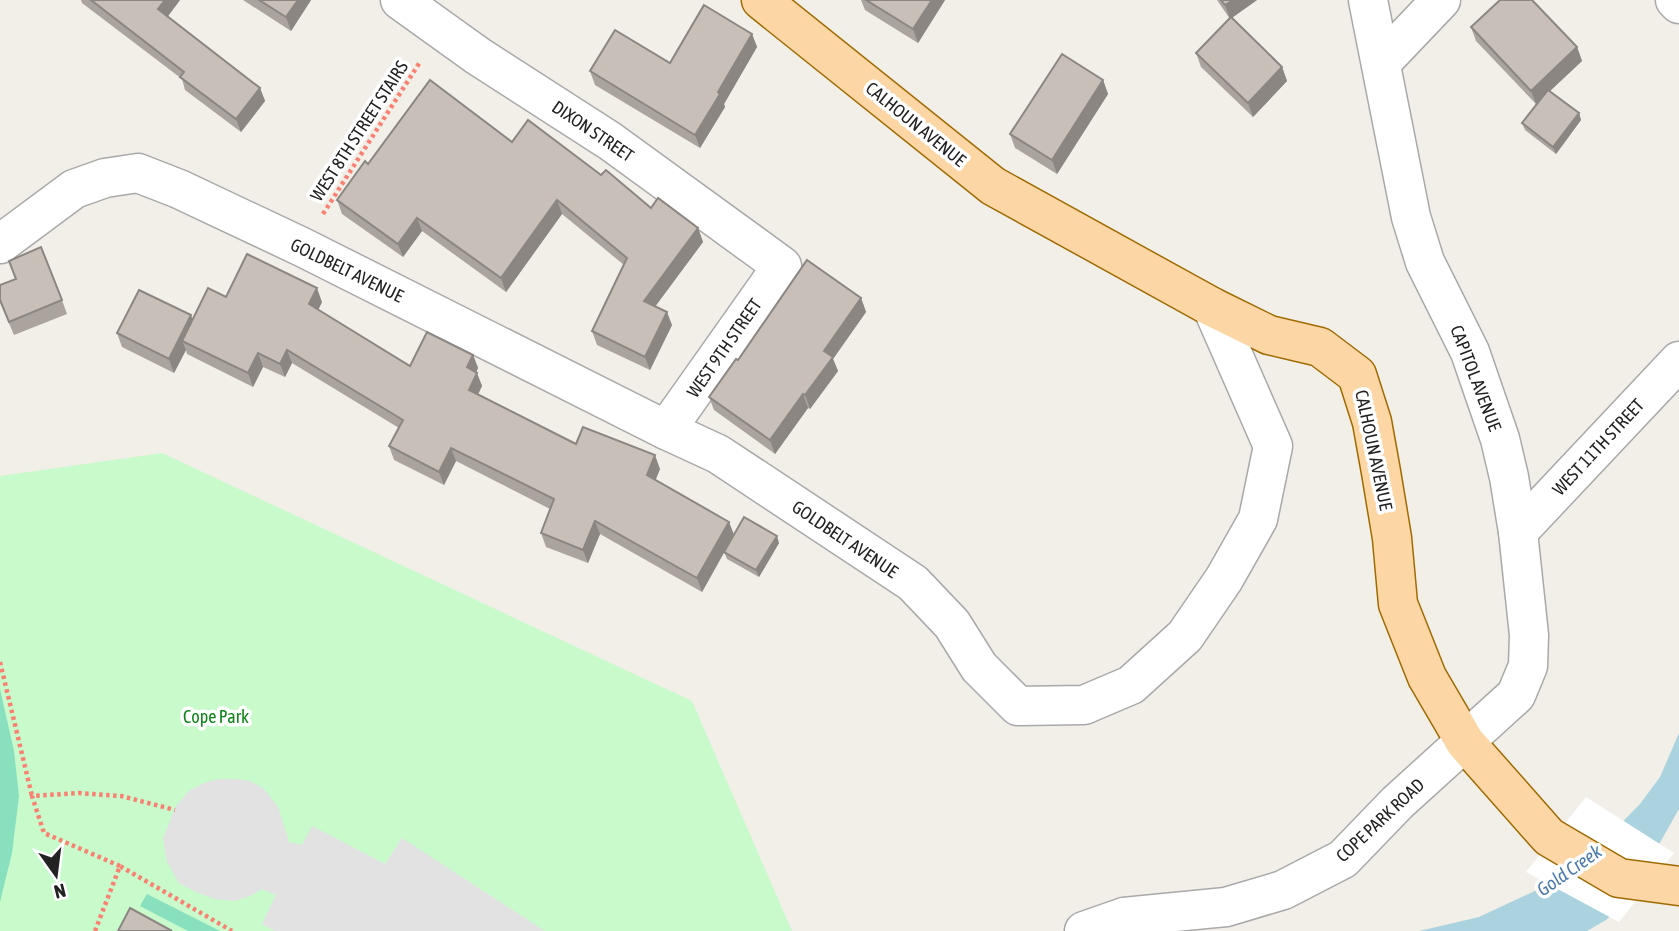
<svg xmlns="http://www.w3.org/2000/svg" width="1679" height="931" font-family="'Asap Condensed',sans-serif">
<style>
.park{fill:#c8facc}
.pitch{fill:#88e0be}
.parking{fill:#e2e2e2}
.water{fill:#aad3df}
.pier{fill:#fff}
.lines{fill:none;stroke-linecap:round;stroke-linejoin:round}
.minor-casing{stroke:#a9a9a9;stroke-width:41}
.major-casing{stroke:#a06b00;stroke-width:41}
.path{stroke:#fa8072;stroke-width:4.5;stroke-dasharray:3.5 3.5;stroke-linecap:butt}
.minor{stroke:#fff;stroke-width:38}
.major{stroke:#fcd6a4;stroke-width:38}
.wall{fill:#aba49e}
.shaded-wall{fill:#8b8681}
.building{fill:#c7bfb8;stroke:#8b8681;stroke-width:2}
.labels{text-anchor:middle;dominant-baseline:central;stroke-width:7;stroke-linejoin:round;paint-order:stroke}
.street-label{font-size:18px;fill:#222;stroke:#fff}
.park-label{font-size:18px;fill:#0c8416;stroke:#fff}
.water-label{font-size:19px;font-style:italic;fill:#4a7aab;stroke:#fff}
</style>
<rect width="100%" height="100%" fill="#f2efe9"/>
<path class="park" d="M162,453L692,701L792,931H0V476Z"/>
<g class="pitch">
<path d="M0,689L14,751L19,796L12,853L0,902Z"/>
<path d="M147,894L220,931H188L140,906Z"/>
</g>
<path class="parking" d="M219,779H236L250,781L264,789L278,807L289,842L302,845L312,826L385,864L402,838L545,931H275L262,924L276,895L262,889L250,896L235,901L215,899L196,892L179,883L167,862L163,838L176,806L190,790L204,783Z"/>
<path class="water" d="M1679,733V809L1628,899L1606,920L1587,931H1419L1479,917L1537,890L1601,844L1640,804L1660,777Z"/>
<path class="pier" d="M1586,797L1674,853L1619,922L1526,872Z"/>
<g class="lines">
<g class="minor-casing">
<g id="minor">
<path d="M400,0L478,56L610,141L782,266L666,430"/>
<path d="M1675,0L1679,4"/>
<path d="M1381,63L1441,0"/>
<path d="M0,244L74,189L105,178L138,173L179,189L302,247L666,430L718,454L913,583L952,624L979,667L1018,706L1084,705L1131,685L1185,636L1224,579L1258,519L1273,446L1212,307"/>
<path d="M1518,532L1679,361"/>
<path d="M1084,931L1124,917L1226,907L1283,890L1343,859L1397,803L1516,695L1528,666L1529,635L1518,532L1509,477L1500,439L1470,352L1425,262L1411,217L1368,0"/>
</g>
</g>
<g class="major-casing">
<path id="major" d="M761,0L993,186L1212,307L1269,335L1320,347L1357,375L1372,422L1381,472L1392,538L1398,604L1427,677L1465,742L1549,837L1619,878L1679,886"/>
</g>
<g class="path">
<path d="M323,214L420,62"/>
<path d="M0,662L32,796"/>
<path d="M120,866L44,833L32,796L79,793L121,796L175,810"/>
<path d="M95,931L120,866L232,931"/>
</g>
<use href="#minor" class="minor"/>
<use href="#major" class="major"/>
</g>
<g class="wall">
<path d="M81,0H180L167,17L260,88L265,101L241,132L185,90L182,79L82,3Z"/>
<path d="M243,0H311L291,31Z"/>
<path d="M861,0H945L918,43L865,10Z"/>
<path d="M1217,0H1257L1232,18L1282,67L1287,81L1253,117L1201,67L1196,53L1230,19Z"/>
<path d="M1471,27L1577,47L1582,61L1550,91L1579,113L1581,120L1556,154L1525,130L1522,123L1536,104L1476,41Z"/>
<path d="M752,34L757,47L724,104L725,107L700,148L595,85L590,71L670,63Z"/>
<path d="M1103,80L1108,94L1057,174L1015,148L1010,134Z"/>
<path d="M512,142L601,175L651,208L698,228L703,242L655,306L672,325L650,370L597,345L592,331L624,265L562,214L506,292L422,231L403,257L342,214L337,200L368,164Z"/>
<path d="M9,261L62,300L67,314L14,335L0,302V285L15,279Z"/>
<path d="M226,297L322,302L318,310L410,366L473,355L478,368L476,372L482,386L478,394L576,444L660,469L655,480L729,522L734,535L779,543L759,577L727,559L724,552L702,592L600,534L588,563L546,547L541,533L550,509L456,461L444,485L394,460L389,446L399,428L292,363L285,377L263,367L253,387L187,354L186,350L174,373L122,347L117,333L192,320Z"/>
<path d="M861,298L866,312L833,359L838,371L810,409L808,408L775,454L714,410L709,397L738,360Z"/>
</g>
<g class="shaded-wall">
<path d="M165,0H180L163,23L158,9Z"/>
<path d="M298,0H311L291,31L286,17Z"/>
<path d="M932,0H945L918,43L913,29Z"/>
<path d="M1233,0H1257L1230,19L1225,5Z"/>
<path d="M752,34L757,47L724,104L725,107L700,148L695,135L718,92Z"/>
<path d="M1577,47L1582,61L1536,104L1531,91Z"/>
<path d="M1282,67L1287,81L1253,117L1248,103Z"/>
<path d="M1103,80L1108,94L1057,174L1052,160Z"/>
<path d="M260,88L265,101L241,132L236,119Z"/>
<path d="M1579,113L1581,120L1556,154L1553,147Z"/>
<path d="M557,200L562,214L506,292L501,278Z"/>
<path d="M417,218L422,231L403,257L398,244Z"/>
<path d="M698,228L703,242L649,315L644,301Z"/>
<path d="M317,288L322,302L314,318L309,304Z"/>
<path d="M861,298L866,312L833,359L838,371L810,409L805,395L824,351Z"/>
<path d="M667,312L672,325L650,370L645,357Z"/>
<path d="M191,315L196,329L182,341L186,350L174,373L169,359Z"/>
<path d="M287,350L292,363L285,377L280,364Z"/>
<path d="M258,353L263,367L253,387L248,373Z"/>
<path d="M473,355L478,368L472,381L467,367Z"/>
<path d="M477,373L482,386L474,403L469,390Z"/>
<path d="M803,394L808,408L775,454L770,440Z"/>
<path d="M451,448L456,461L444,485L439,472Z"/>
<path d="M655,455L660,469L652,489L647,475Z"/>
<path d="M595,521L600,534L588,563L583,550Z"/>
<path d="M729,522L734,535L702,592L697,578Z"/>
<path d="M777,536L779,543L759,577L756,570Z"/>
</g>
<g class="building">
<path d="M91,0H165L158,9L260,88L236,119L180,77L184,72Z"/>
<path d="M259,0H298L286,17Z"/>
<path d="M866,0H932L913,29Z"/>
<path d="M1221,0H1233L1225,5Z"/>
<path d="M1500,0H1532L1577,47L1531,91L1471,27Z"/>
<path d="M704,5L752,34L718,92L720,94L695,135L590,71L615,30L670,63Z"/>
<path d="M1231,17L1282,67L1248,103L1196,53Z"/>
<path d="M1062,54L1103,80L1052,160L1010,134Z"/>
<path d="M430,80L512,142L528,120L601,175L606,170L651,208L658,198L698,228L644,301L667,312L645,357L592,331L627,258L557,200L501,278L417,218L398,244L337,200L365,161L368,164Z"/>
<path d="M1548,90L1579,113L1553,147L1522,123Z"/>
<path d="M41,247L62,300L9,322L0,300V285L16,279L9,261Z"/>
<path d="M247,254L317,288L309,304L410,366L427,332L473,355L467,367L477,373L469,390L576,444L583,427L655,455L647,475L729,522L697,578L595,521L583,550L541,533L554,499L451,448L439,472L389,446L403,420L287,350L280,364L258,353L248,373L182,341L208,288L226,297Z"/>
<path d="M807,260L861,298L824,351L833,357L805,395L803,394L770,440L709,397L736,359L738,360Z"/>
<path d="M139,290L191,315L169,359L117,333Z"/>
<path d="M744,517L777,536L756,570L724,552Z"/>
<path d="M130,908L172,931H118Z"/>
</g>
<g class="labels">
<g class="street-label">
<text transform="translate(916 124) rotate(39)">CALHOUN AVENUE</text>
<text transform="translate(359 131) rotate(-57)">WEST 8TH STREET STAIRS</text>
<text transform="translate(593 131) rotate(34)">DIXON STREET</text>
<text transform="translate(347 270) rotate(26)">GOLDBELT AVENUE</text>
<text transform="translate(724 348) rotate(-55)">WEST 9TH STREET</text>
<text transform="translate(1476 378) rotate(69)">CAPITOL AVENUE</text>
<text transform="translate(1598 447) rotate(-47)">WEST 11TH STREET</text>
<text transform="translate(1374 450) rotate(78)">CALHOUN AVENUE</text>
<text transform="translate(845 539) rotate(34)">GOLDBELT AVENUE</text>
<text transform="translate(1380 820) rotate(-43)">COPE PARK ROAD</text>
</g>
<g class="park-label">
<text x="216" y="716">Cope Park</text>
</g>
<g class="water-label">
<text transform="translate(1569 870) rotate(-35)">Gold Creek</text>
</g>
</g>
<g transform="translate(56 875) rotate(166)" stroke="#ffffff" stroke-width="5" paint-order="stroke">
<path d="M0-5L12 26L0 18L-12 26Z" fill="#222222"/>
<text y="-10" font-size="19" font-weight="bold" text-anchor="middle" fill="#222222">N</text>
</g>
</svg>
